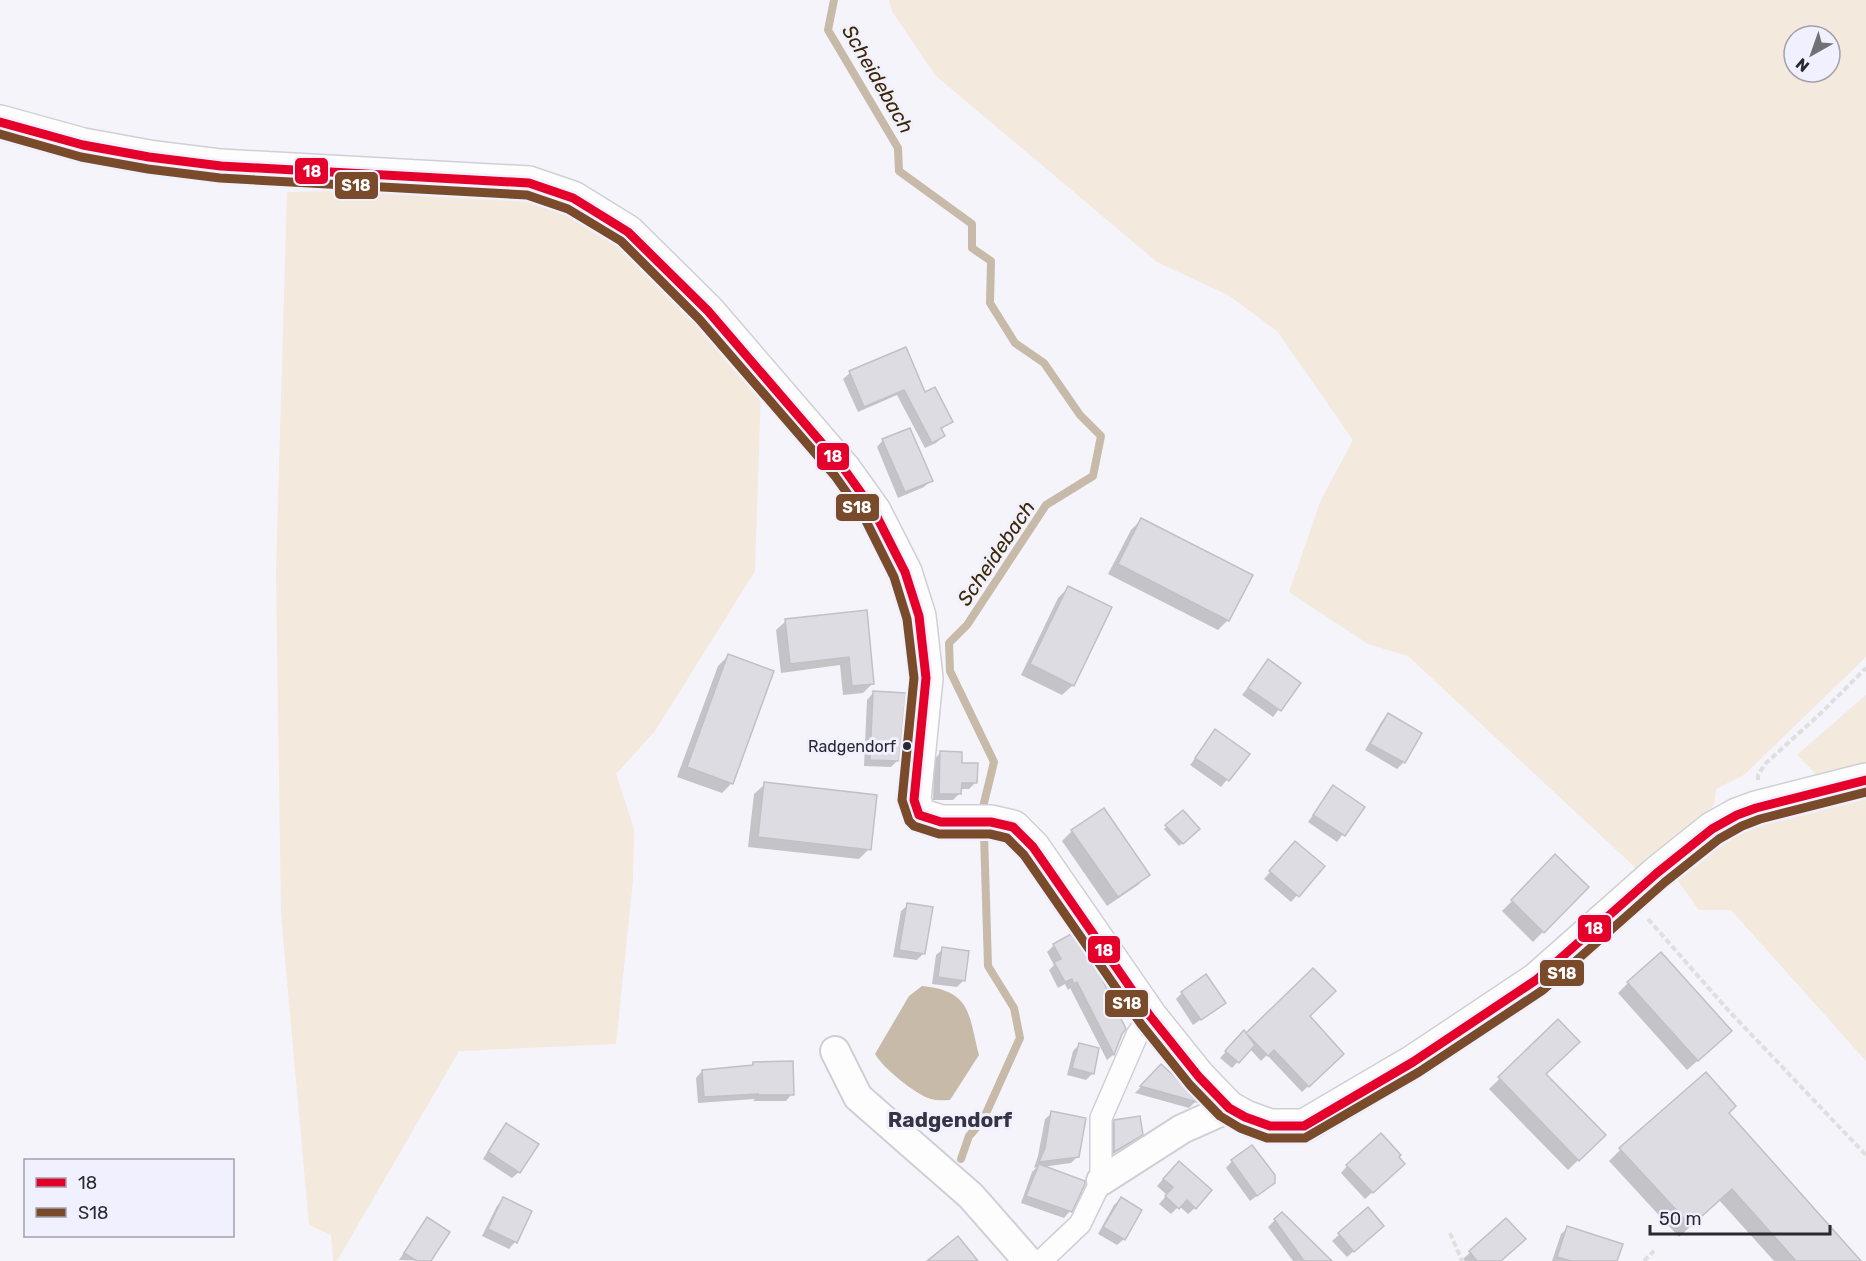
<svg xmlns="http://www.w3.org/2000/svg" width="1866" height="1261" font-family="Rubik,sans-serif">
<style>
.green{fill:#f3e9dc;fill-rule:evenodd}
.water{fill:#c7baa9}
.shadow{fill:#0003}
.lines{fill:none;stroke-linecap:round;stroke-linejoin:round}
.stream{stroke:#c7baa9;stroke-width:8}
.building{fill:#dcdce2;stroke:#c0c0c6;stroke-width:1.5}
.pedestrian-casing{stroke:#cfcfd6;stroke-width:24}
.minor-casing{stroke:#cfcfd6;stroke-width:32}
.tertiary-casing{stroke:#cfcfd6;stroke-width:36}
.path{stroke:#dfdfe0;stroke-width:4;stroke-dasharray:6 3;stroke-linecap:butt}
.pedestrian{stroke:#fdfdfe;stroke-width:21}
.minor{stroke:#fdfdfe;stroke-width:28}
.tertiary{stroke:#fdfdfe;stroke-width:33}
.bus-1-casing{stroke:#f1f0fe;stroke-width:14}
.bus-2-casing{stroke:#f1f0fe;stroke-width:14}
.bus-1{stroke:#e4002b;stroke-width:9}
.bus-2{stroke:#7a4b2a;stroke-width:9}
.bus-dot{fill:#2a2931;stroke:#f1f0fe;stroke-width:2}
.labels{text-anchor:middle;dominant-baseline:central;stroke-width:6;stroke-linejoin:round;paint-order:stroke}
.bus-label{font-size:16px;fill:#2a2931;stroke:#f1f0fe;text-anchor:end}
.water-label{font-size:20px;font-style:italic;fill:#3c2702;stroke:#f1f0fe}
.quarter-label{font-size:21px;font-weight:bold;fill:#353344;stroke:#f1f0fe}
.line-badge{stroke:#f1f0fe;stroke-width:2}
.badge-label{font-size:16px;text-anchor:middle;font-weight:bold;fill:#fff}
</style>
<rect width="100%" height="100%" fill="#f4f4fa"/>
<g class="green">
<path d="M889,0H1866V657L1744,775L1716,789L1714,805L1639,871L1408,656L1368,644L1289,592L1321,500L1353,440L1277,331L1228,295L1157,262L935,75L892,11ZM1794,36H1830V72H1794Z"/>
<path d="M376,190L508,194L559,209L604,231L650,266L761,390L755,571L655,731L616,774L634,829L633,880L616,1044L459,1051L337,1261H333L331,1235L309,1225L281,914L276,572L287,192Z"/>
<path d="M1866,695V768L1821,779L1797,755Z"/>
<path d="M1866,792V1061L1731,910H1699L1673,874L1720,843L1783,811Z"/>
</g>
<path class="water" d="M922,986C972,991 968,1014 979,1055L950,1100C944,1100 937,1101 931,1099C916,1095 883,1068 875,1054L909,996Z"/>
<g class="shadow">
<path d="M850,373L925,394L951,421L940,430L943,436L936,443L925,448L897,395L858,412L843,379Z"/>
<path d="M883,440L931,480L924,487L898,498L877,447Z"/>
<path d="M1141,520L1228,620L1218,630L1108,574L1131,530Z"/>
<path d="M1069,587L1073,685L1062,695L1021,675L1058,598Z"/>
<path d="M865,611L873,683L863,693L843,695L840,665L781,673L776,630L786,621Z"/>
<path d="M728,656L732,783L722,793L677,777L718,666Z"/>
<path d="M1269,661L1299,683L1273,717L1242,695Z"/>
<path d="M873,693L898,760L891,767L864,766L867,700Z"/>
<path d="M1388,715L1404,762L1397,769L1365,750L1382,721Z"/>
<path d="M1215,731L1248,754L1221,787L1190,765Z"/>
<path d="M940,753L960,764L976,782L969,789H960V793L953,800H933L934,760Z"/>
<path d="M765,784L869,849L859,859L748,847L754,794Z"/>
<path d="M1333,787L1363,807L1337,842L1308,822Z"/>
<path d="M1183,812L1198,829L1179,846L1164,829Z"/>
<path d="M1072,831L1148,875L1138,885L1107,906L1062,841Z"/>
<path d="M1289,850L1322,867L1291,902L1264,879Z"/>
<path d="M1556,857L1587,887L1533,942L1502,911Z"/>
<path d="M908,905L923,954L917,960L893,957L901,911Z"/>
<path d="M1054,945L1120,1033L1113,1055L1107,1060L1070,988L1068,990L1065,984L1058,988L1049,970L1054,965L1047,952Z"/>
<path d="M943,949L964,980L957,987L932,984L936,955Z"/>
<path d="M1313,970L1308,1016L1336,1060L1302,1092L1267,1055L1261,1061L1250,1049L1232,1068L1220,1058L1244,1032L1246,1035Z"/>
<path d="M1628,983L1720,1041L1687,1070L1618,993Z"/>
<path d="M1182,993L1224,1003L1193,1025L1176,999Z"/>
<path d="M1558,1022L1545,1074L1604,1135L1568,1170L1489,1089Z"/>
<path d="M1079,1045L1093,1073L1086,1080L1067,1075L1073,1051Z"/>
<path d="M753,1064L792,1094L786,1101H753L755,1099L698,1103L696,1078L702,1071L750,1067Z"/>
<path d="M1161,1066L1195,1102L1189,1108L1135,1093Z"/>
<path d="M1052,1113L1078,1156L1071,1163L1042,1167L1070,1211L1064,1218L1021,1203L1032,1172L1037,1167L1034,1168L1038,1156L1045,1119Z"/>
<path d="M1727,1113L1859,1261H1774L1719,1200L1679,1237L1609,1161L1621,1149Z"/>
<path d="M1114,1122L1141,1134L1134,1141L1108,1157V1129Z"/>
<path d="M507,1125L519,1172L512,1178L483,1159L500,1131Z"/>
<path d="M1232,1161L1266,1189L1250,1201L1226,1168Z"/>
<path d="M1347,1166L1396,1170L1365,1199L1341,1173Z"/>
<path d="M1172,1169L1195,1208L1188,1214L1179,1206L1171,1214L1159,1204L1167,1195L1157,1186Z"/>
<path d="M503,1199L515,1242L509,1249L482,1236L497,1206Z"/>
<path d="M1121,1199L1124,1239L1117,1245L1098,1234L1114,1205Z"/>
<path d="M1367,1209L1375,1232L1347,1257L1332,1241Z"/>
<path d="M427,1219L429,1261L399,1260L421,1226Z"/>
<path d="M1275,1220L1312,1261H1293L1268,1227Z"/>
<path d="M1506,1220L1500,1261H1465L1463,1259Z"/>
<path d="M1568,1228L1615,1261H1552L1561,1234Z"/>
</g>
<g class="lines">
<g class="stream">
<path d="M834,0L828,30L898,148L899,171L972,224V248L991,261L990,303L1015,343L1044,363L1080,415L1101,436L1093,476L1046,505L967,625L949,643L950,671L994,762L983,807"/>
<path d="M961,1159L969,1136L983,1120L1020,1038L1014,1008L988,966L984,834"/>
</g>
</g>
<g class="building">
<path d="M906,347L925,392L935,387L953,422L941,428L945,436L932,443L904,390L864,407L849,371Z"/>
<path d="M910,428L933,481L905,492L882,439Z"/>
<path d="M1141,518L1253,575L1229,621L1118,564Z"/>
<path d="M1068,586L1112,607L1074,686L1030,664Z"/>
<path d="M867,610L874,684L852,686L849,657L790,664L785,619Z"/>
<path d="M728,654L774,671L733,784L687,767Z"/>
<path d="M1268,659L1301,683L1281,711L1248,688Z"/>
<path d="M873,691L906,693L899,761L870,760Z"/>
<path d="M1388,713L1422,733L1405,763L1370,744Z"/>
<path d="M1215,729L1250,754L1229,781L1195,758Z"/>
<path d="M940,751L962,752V763H978L977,783H962L961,794H939Z"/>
<path d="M764,782L877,795L871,850L758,837Z"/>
<path d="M1333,785L1365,807L1345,836L1313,815Z"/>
<path d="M1104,808L1150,875L1118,897L1071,830Z"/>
<path d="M1183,810L1200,829L1183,844L1165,825Z"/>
<path d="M1295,841L1325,866L1299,897L1269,871Z"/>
<path d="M1555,854L1589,887L1544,933L1511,900Z"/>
<path d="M907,903L933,907L925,954L899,950Z"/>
<path d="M1071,934L1102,979L1126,1029L1122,1034L1114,1055L1077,982L1074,984L1072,979L1065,982L1054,962L1061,959L1053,944Z"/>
<path d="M942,947L969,951L965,981L938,977Z"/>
<path d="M1661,952L1732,1031L1698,1061L1627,982Z"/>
<path d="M1313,968L1336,991L1310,1016L1344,1054L1309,1087L1274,1050L1268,1056L1247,1034L1255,1045L1239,1063L1225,1051L1244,1030L1246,1033Z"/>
<path d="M1206,974L1226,1003L1201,1020L1181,992Z"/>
<path d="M1558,1019L1580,1042L1546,1074L1606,1135L1579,1161L1498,1077Z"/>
<path d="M1079,1043L1099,1048L1094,1074L1072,1068Z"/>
<path d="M793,1061L794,1095H757L759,1094L704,1097L702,1070L753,1065V1062Z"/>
<path d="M1161,1064L1173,1075L1197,1102L1140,1086Z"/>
<path d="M1706,1072L1736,1106L1729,1113L1861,1261H1796L1732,1189L1691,1226L1619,1148Z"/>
<path d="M1051,1111L1086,1118L1079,1157L1039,1162L1045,1148Z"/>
<path d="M1140,1116L1143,1135L1114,1152V1120Z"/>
<path d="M506,1123L539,1144L520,1173L488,1152Z"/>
<path d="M1381,1133L1401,1155L1399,1157L1405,1164L1373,1193L1346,1165Z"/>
<path d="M1252,1145L1275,1175V1183L1257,1196L1231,1160Z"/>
<path d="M1179,1161L1212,1190L1196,1209L1187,1200L1179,1209L1165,1196L1173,1187L1163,1179Z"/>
<path d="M1039,1164L1085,1181V1184L1072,1212L1026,1196Z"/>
<path d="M503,1197L532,1211L517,1243L488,1229Z"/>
<path d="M1121,1197L1142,1210L1125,1240L1103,1227Z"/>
<path d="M1368,1207L1384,1226L1354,1252L1338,1233Z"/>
<path d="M1282,1212L1332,1261H1304L1274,1219Z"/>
<path d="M427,1217L450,1232L431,1261H417L404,1253Z"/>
<path d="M1506,1218L1526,1239L1501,1261H1477L1469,1251Z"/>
<path d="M1567,1226L1623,1244L1617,1261H1571L1557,1257Z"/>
<path d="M958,1236L978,1261H927Z"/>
</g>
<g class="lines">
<g class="pedestrian-casing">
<path id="pedestrian" d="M1041,1261L1080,1224L1101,1181V1118L1137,1035L1150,1016"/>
</g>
<g class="minor-casing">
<g id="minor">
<path d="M835,1051L858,1097L971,1196L1028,1261"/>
<path d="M1101,1181L1182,1129L1229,1108"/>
</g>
</g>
<g class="tertiary-casing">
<path id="tertiary" d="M0,122L83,145L149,157L221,166L529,183L573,198L628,232L708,311L844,469L874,511L905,572L919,616L926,678L914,800L919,815L941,822H991L1013,827L1033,847L1150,1016L1199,1077L1229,1108L1245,1117L1270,1126H1304L1413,1062L1536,980L1657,873L1712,829L1737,815L1756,808L1866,780"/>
</g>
<g class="path">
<path d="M1758,780V775L1765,764L1821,713L1866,668"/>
<path d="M1648,919L1728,1010L1866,1155"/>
<path d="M1450,1233L1462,1261"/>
<path d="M1644,1261L1654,1251"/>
</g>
<use href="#pedestrian" class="pedestrian"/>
<use href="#minor" class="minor"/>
<use href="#tertiary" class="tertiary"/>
<g class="bus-1-casing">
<path id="bus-1" d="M0,122L83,145L149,157L221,166L529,183L573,198L628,232L708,311L844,469L874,511L905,572L919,616L926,678L914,800L919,815L941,822H991L1013,827L1033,847L1150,1016L1199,1077L1229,1108L1245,1117L1270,1126H1304L1413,1062L1536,980L1657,873L1712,829L1737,815L1756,808L1866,780"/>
</g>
<g class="bus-2-casing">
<path id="bus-2" d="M0,134L81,157L148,169L220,178L527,195L568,209L621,241L699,319L835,476L864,517L894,577L907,619L914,678L902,800L909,821L914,826L939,834H990L1007,838L1024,855L1141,1024L1190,1085L1220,1116L1240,1128L1267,1138H1305L1419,1072L1543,990L1665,882L1719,839L1742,826L1760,819L1866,792"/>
</g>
<use href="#bus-1" class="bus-1"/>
<use href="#bus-2" class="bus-2"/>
</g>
<circle class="bus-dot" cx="907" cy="746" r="5"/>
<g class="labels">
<g class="bus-label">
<text x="896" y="746">Radgendorf</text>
</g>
<g class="water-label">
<text transform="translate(878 79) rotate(60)">Scheidebach</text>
<text transform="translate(996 553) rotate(-56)">Scheidebach</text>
</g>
<g class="quarter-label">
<text x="950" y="1119">Radgendorf</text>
</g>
</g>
<g class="line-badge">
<rect x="294" y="157" width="35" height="28" rx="6" fill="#e4002b"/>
<rect x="334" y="171" width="45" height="29" rx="6" fill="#7a4b2a"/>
<rect x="816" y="442" width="34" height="29" rx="6" fill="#e4002b"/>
<rect x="835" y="493" width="45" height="29" rx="6" fill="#7a4b2a"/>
<rect x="1577" y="914" width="35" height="29" rx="6" fill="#e4002b"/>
<rect x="1087" y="935" width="34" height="29" rx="6" fill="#e4002b"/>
<rect x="1539" y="959" width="46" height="28" rx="6" fill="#7a4b2a"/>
<rect x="1104" y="989" width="45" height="29" rx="6" fill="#7a4b2a"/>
</g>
<g class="badge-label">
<text x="312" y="177">18</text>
<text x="356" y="191">S18</text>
<text x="833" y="462">18</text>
<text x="857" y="513">S18</text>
<text x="1594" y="934">18</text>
<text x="1104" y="956">18</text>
<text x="1562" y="979">S18</text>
<text x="1127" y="1009">S18</text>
</g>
<rect x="24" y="1159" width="210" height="78" fill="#f1f0fe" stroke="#a1a0ac" stroke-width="1.5"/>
<rect x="36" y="1178" width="30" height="9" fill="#e4002b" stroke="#a1a0ac" stroke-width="1.5"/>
<text x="78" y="1189" font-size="18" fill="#2a2931">18</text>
<rect x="36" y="1208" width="30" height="9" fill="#7a4b2a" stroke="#a1a0ac" stroke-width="1.5"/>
<text x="78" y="1219" font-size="18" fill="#2a2931">S18</text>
<g transform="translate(1812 54) rotate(220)"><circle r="28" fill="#f1f0fe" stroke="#a1a0ac" stroke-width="1.5"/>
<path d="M0-4.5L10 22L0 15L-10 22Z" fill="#717077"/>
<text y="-9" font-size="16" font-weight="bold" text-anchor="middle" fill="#2a2931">N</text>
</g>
<path d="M1650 1225v9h180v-9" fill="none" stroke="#2a2931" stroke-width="3"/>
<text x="1659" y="1225" font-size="18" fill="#2a2931" stroke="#f1f0fe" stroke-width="4.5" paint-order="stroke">50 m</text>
</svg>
